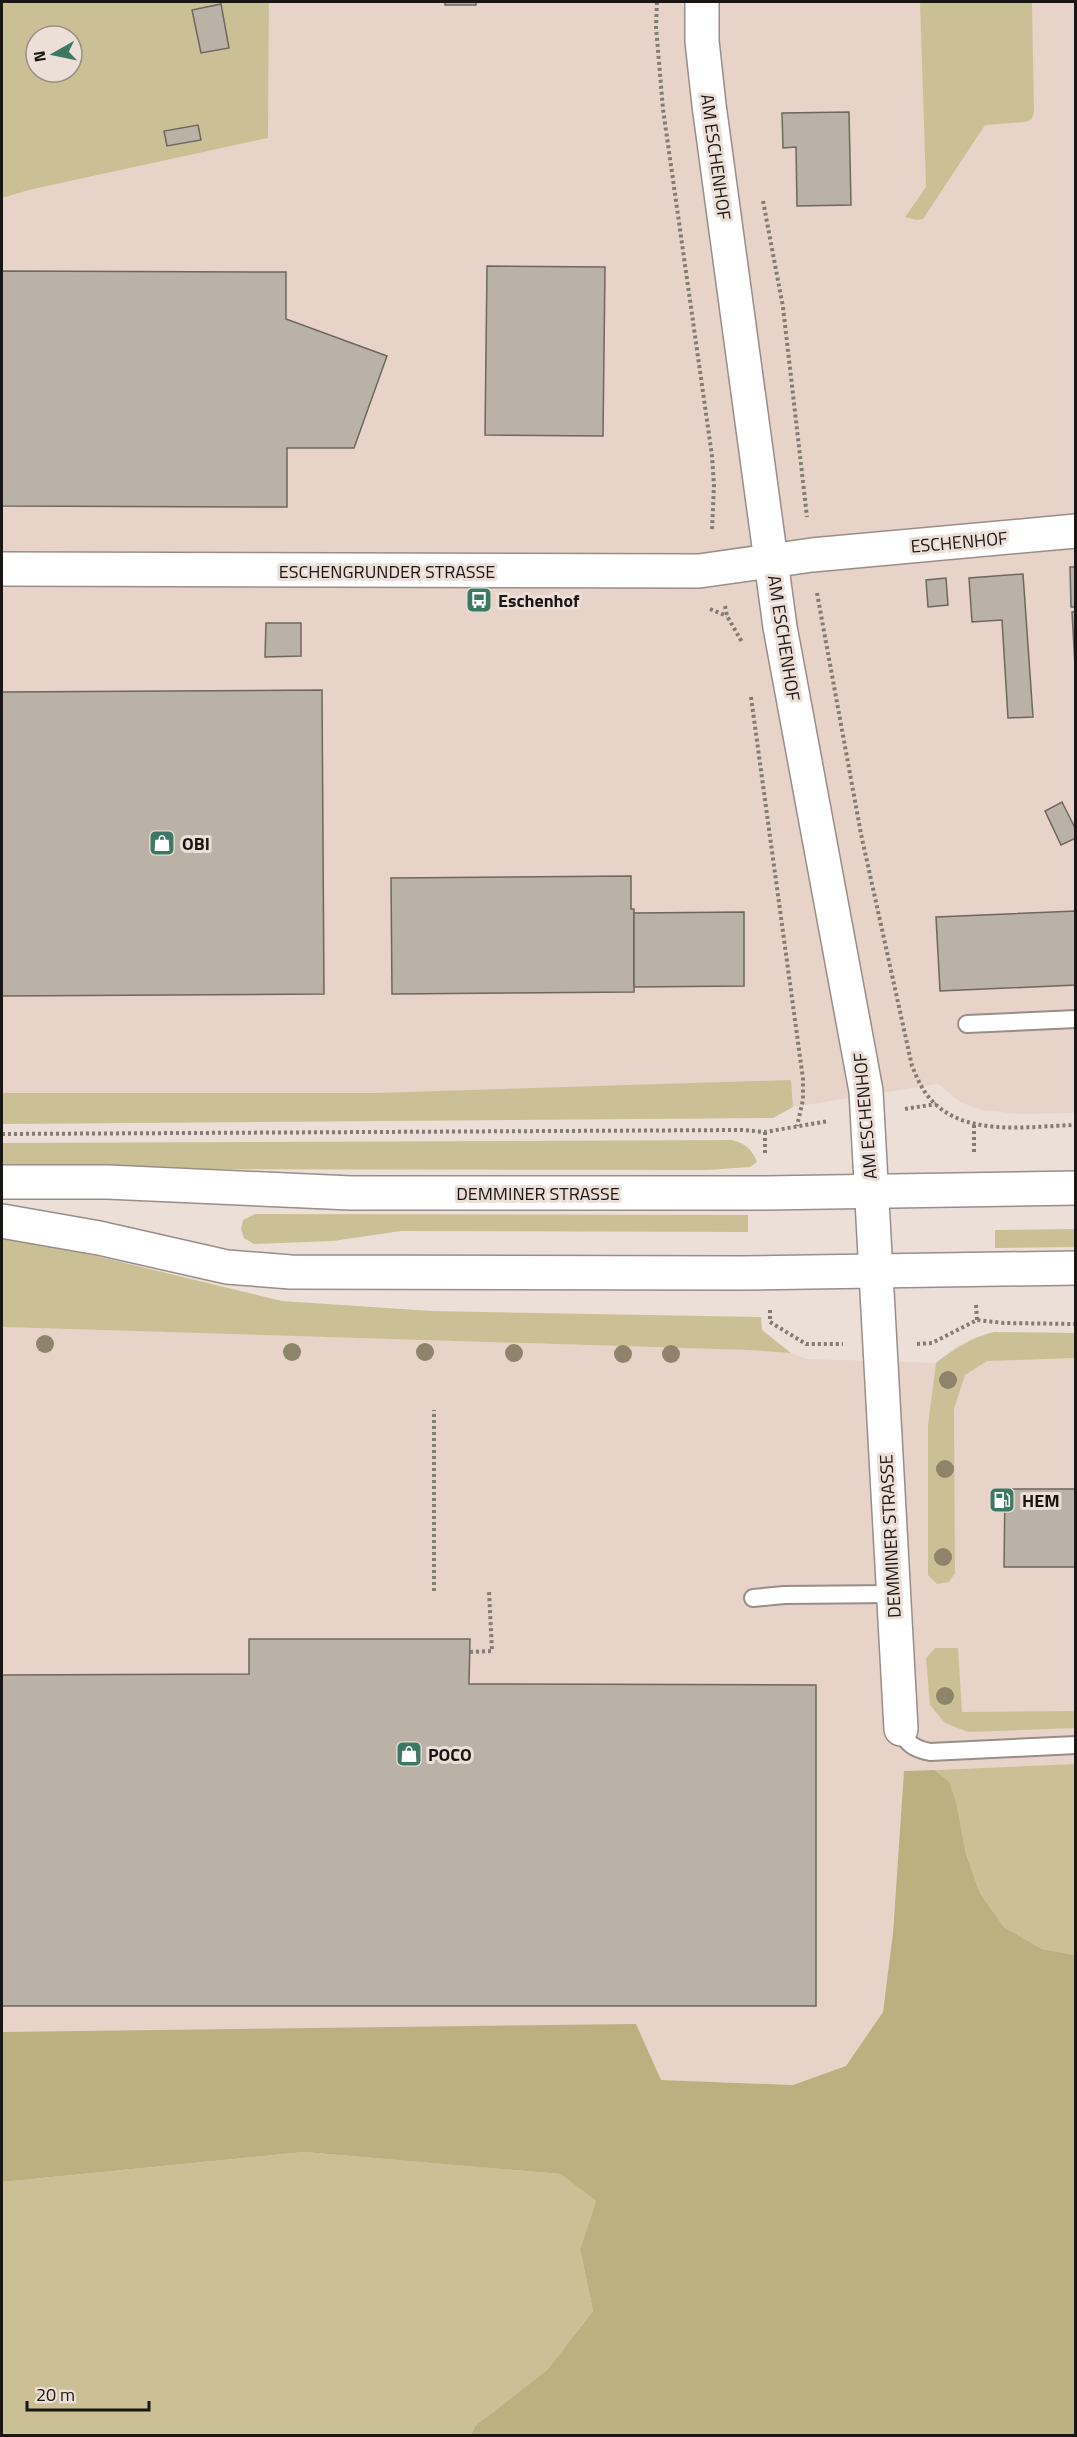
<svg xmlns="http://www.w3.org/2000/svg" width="1077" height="2437" font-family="'Titillium Web',sans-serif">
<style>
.built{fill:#e8d3c9}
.green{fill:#cbc095;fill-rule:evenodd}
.forest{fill:#bcb081}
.building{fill:#bab1a7;stroke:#6e675e;stroke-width:1.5}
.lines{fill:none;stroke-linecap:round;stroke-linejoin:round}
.service-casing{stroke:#998d87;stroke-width:20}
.minor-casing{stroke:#998d87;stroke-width:36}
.secondary-casing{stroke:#998d87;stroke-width:36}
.path{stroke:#837b76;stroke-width:4;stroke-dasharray:3 3;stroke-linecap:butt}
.service{stroke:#fff;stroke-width:16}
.minor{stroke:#fff;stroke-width:33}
.secondary{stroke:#fff;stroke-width:33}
.tree{fill:#8e846b}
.labels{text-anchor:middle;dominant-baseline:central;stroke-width:6;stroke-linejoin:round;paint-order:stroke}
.street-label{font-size:18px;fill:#1a1613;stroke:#ecdfd8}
.poi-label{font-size:18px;font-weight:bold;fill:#1a1613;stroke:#ecdfd8;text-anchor:start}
</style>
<rect width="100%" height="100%" fill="#ecdfd8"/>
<g class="built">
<path d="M269,2H1075V1113L1021,1114L981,1110L960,1102L938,1084L793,1107L773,1118L2,1124V198L29,190L268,138Z"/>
<path d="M2,1327L749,1350L791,1353L806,1359L936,1363L956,1347L976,1337L994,1332L1075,1333V1764L904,1771L893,1933L883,2012L846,2066L793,2085L661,2080L2,2032Z"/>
</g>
<g class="green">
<path d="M2,2H269L268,138L29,190L2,198ZM36,36H72V72H36Z"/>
<path d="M920,2H1032L1034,112L1032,119L1026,122L985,125L923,219L917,220L905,217L926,187Z"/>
<path d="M791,1080L793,1107L773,1118L2,1124V1093H376Z"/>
<path d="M732,1140C746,1144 752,1149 757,1162L750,1167L707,1170L2,1169V1143Z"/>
<path d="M255,1214L748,1215V1232L401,1231L333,1241L254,1244L244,1238L241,1229L243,1220Z"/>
<path d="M1075,1229V1247L995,1248V1230Z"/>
<path d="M2,1235L22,1238L282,1301L432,1311L761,1317L762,1330L791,1353L749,1350L2,1327Z"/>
<path d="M994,1332L1075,1333V1358L987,1361L965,1375L954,1409L955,1573L949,1582L937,1584L928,1575V1425L936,1363C955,1348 971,1338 994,1332Z"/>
<path d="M935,1648H958L962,1712L1075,1711V1728L968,1732L945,1723L930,1705L926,1658Z"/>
<path d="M1075,1764V1955L1042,1949L1004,1927L980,1893L966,1854L957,1806L934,1770Z"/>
<path d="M304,2152L562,2174L596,2201L580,2249L593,2311L547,2370L475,2426L471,2435L2,2436V2182Z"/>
</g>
<path class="forest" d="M934,1770L949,1782L957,1806L966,1854L980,1893L1004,1927L1042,1949L1075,1955V2435H471L475,2426L547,2370L593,2311L580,2249L596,2201L561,2174L304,2152L2,2182V2032L636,2024L661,2080L793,2085L846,2066L883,2012L893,1933L904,1771Z"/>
<g class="building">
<rect x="445" y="2" width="31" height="3"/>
<path d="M221,4L229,48L201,53L192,10Z"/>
<path d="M849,112L851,205L797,206L796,147L783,148L782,113Z"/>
<path d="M198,125L201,140L167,146L164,131Z"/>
<path d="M487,266L605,267L603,436L485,435Z"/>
<path d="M2,271L286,272V319L387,356L354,448H287V507L2,506Z"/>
<path d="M1070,567H1076V607H1071Z"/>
<path d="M1023,574L1033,717L1008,718L1002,620L972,622L969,578Z"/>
<path d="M946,578L948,605L928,607L926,580Z"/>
<path d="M1076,611V666H1075L1072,612Z"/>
<path d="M266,623H301V656L265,657Z"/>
<path d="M322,690L324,994L2,996V692Z"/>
<path d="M1062,802L1076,830V838L1061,845L1045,811Z"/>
<path d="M631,876V909H634V992L392,994L391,878Z"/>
<path d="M1076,911V985L940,991L936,917Z"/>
<path d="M744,912V986L634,987V913Z"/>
<path d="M1005,1489H1076V1567H1004Z"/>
<path d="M249,1639H470L469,1684L816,1685V2006H2V1675L249,1674Z"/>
</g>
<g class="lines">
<g class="service-casing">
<g id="service">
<path d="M967,1024L1076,1019"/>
<path d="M753,1598L784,1595L893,1594"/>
<path d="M901,1729C906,1744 915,1749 930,1752L1076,1745"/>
</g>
</g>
<g class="minor-casing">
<g id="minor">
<path d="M702,2V41L709,105L780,627L866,1091L901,1729"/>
<path d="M2,569L699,571L812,555L1076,531"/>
</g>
</g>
<g class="secondary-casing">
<g id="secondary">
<path d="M2,1182H107L351,1193H766L1076,1188"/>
<path d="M2,1221L99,1238L227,1267L291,1272L742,1273L1076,1268"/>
</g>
</g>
<g class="path">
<path d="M657,2L656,27L663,109L712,456L714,485L712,531"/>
<path d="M763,201L783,307L807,517"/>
<path d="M817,593L861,834L912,1066C916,1075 920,1086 927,1095C961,1139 1027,1126 1076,1125"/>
<path d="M725,606L727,616L742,642"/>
<path d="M710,609L727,616"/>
<path d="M751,697L803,1079V1100L797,1126"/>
<path d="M905,1109L936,1104"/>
<path d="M974,1125V1154"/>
<path d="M765,1132V1156"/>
<path d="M2,1134L742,1130L765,1132L829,1121"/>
<path d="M976,1305L977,1320"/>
<path d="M770,1310V1322L806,1344H843"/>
<path d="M917,1344L932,1343L977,1320L1004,1323L1076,1324"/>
<path d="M434,1591V1410"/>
<path d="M470,1652L492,1651L489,1591"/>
</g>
<use href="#service" class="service"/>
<use href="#minor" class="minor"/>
<use href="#secondary" class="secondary"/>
</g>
<g class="tree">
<circle cx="45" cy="1344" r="9"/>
<circle cx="292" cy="1352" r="9"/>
<circle cx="425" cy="1352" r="9"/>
<circle cx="514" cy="1353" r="9"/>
<circle cx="623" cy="1354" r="9"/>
<circle cx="671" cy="1354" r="9"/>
<circle cx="948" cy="1380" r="9"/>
<circle cx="945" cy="1469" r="9"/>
<circle cx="943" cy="1557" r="9"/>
<circle cx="945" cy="1696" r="9"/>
</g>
<defs>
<g id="bus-square" transform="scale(1.35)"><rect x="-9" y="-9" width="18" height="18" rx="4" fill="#3c7862" stroke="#ecdfd8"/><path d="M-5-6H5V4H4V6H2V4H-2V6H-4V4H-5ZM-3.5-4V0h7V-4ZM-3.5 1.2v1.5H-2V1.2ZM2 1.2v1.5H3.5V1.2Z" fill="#fff"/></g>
<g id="shop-square" transform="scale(1.35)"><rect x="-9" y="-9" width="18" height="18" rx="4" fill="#3c7862" stroke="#ecdfd8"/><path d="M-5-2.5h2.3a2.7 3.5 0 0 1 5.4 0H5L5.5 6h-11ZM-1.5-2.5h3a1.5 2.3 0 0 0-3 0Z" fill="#fff"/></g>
<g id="fuel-square" transform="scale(1.35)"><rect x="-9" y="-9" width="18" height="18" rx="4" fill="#3c7862" stroke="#ecdfd8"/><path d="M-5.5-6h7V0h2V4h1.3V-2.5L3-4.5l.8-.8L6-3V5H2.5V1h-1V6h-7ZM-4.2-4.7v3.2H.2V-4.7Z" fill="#fff"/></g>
</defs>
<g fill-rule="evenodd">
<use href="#bus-square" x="479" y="600"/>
<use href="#shop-square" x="162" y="843"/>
<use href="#fuel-square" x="1002" y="1500"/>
<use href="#shop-square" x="409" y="1754"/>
</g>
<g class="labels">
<g class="street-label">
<text transform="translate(716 157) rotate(82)">AM ESCHENHOF</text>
<text transform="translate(959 542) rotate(-5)">ESCHENHOF</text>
<text x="387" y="571">ESCHENGRUNDER STRASSE</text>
<text transform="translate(784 638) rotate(81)">AM ESCHENHOF</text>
<text transform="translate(865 1116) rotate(-95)">AM ESCHENHOF</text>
<text x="538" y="1193">DEMMINER STRASSE</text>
<text transform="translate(890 1536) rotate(-93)">DEMMINER STRASSE</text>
</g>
<g class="poi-label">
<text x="498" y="600">Eschenhof</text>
<text x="182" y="843">OBI</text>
<text x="1022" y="1500">HEM</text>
<text x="428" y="1754">POCO</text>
</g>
</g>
<rect width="1077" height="2437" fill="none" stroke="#1a1613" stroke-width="6"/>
<g transform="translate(54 54) rotate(261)"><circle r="28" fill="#ecdfd8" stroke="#988f89" stroke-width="1.5"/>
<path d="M0-4.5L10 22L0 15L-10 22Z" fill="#3c7862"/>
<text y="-9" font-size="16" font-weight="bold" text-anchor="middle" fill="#1a1613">N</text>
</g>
<path d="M27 2401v9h122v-9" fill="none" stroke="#1a1613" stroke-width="3"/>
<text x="36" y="2401" font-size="18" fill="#1a1613" stroke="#ecdfd8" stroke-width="4.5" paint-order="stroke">20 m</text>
</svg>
